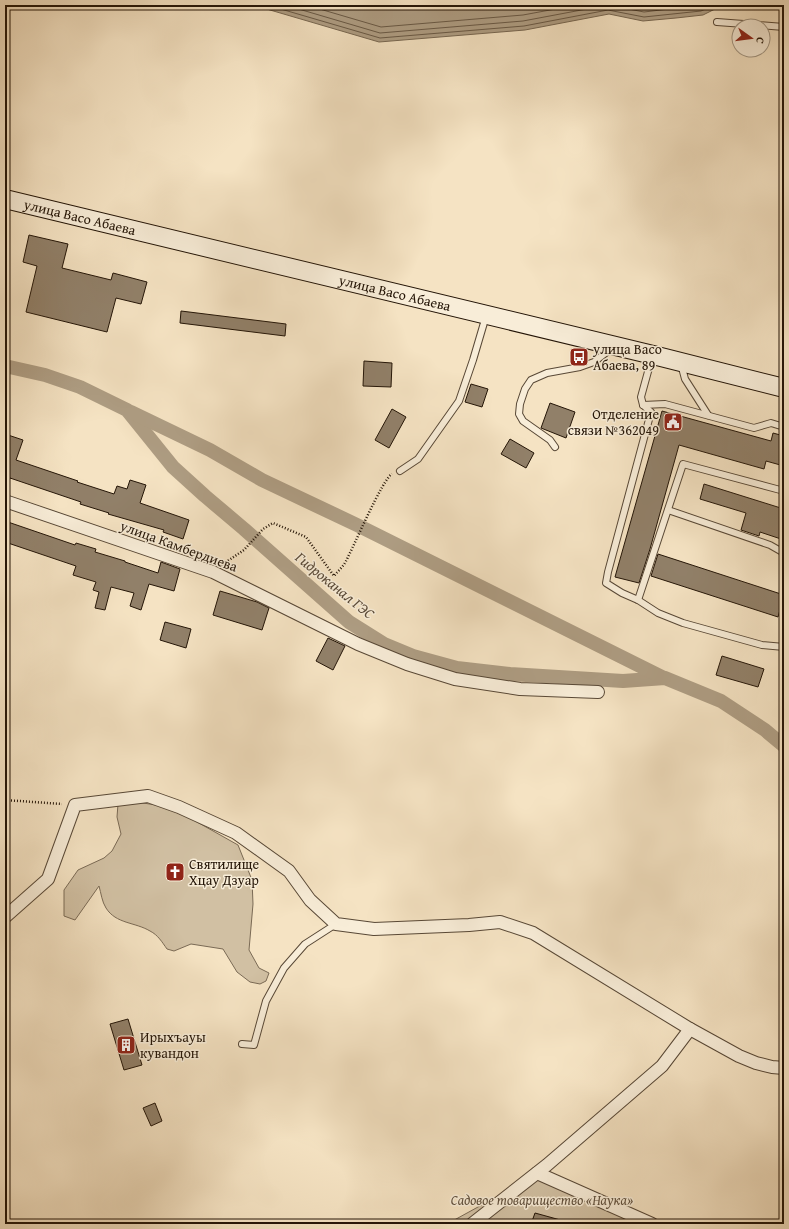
<svg xmlns="http://www.w3.org/2000/svg" width="789" height="1229" font-family="'Gentium Book Plus',serif">
<style>
.green{fill:#d1c0a3;stroke:#7a6a55}
.water{fill:#ae9d83;stroke:#776751}
.lines{fill:none;stroke-linecap:round;stroke-linejoin:round}
.shore{stroke:#695945;stroke-width:1}
.canal{stroke:#ae9d83;stroke-width:14}
.building{fill:#918069;stroke:#241507}
.lane-casing{stroke:#584836;stroke-width:8}
.street-casing{stroke:#584836;stroke-width:14}
.secondary-casing{stroke:#241507;stroke-width:20}
.path{stroke:#241507;stroke-width:2.5;stroke-dasharray:1 2;stroke-linecap:butt}
.lane{stroke:#f8edd8;stroke-width:6}
.street{stroke:#f8edd8;stroke-width:12}
.secondary{stroke:#f8edd8;stroke-width:18}
.labels{text-anchor:middle;dominant-baseline:central;stroke-width:3;stroke-linejoin:round;paint-order:stroke}
.street-label{font-size:14px;fill:#241507;stroke:#f8edd8}
.poi-label{font-size:14px;fill:#241507;stroke:#f8edd8;text-anchor:start}
.park-label{font-size:14px;font-style:italic;fill:#61513e;stroke:#f8edd8}
.water-label{font-size:15px;font-style:italic;fill:#5b4b39;stroke:#f8edd8}
</style>
<rect width="100%" height="100%" fill="#f5e3c3"/>
<filter id="stains"><feTurbulence type="fractalNoise" baseFrequency=".005" numOctaves="4"/><feColorMatrix values="0 0 0 0 .2 0 0 0 0 .09 0 0 0 0 .02 0 0 0 .5 -.17"/></filter>
<radialGradient id="worn" r=".72"><stop offset=".6" stop-color="#630" stop-opacity="0"/><stop offset="1" stop-color="#630" stop-opacity=".3"/></radialGradient>
<g class="green">
<path d="M137,802L162,806L190,818L238,845L252,880L253,904L249,950L259,968L269,973L266,981L260,984L250,982L237,972L223,949L191,944L174,951L167,949C162,942 158,935 150,931C135,922 116,924 106,908C102,902 101,893 99,886L75,920L64,916V890L78,870L104,858L112,851L121,834L117,817L118,804Z"/>
<path d="M540,1173L659,1224H447Z"/>
</g>
<path class="water" d="M253,5H723L703,15L676,18L643,21L609,14L525,30L379,42Z"/>
<g class="lines">
<g class="shore">
<path d="M267,5L380,38L524,26L608,10L644,17L701,11L714,5"/>
<path d="M285,5L380,33L523,21L608,5L644,12L702,5"/>
<path d="M306,5L381,27L523,15L577,5"/>
</g>
<g class="canal">
<path d="M5,366L45,375L80,387L127,410L173,467L205,496L244,529L349,622L384,644L413,656L457,668L510,674L623,681L665,678L721,701L765,730L784,746"/>
<path d="M131,412L210,450L262,480L357,525L664,678"/>
</g>
</g>
<g class="building">
<path d="M29,235L68,244L62,268L111,280L113,273L147,282L141,304L116,298L107,332L26,312L37,266L23,262Z"/>
<path d="M181,311L286,324L285,336L180,323Z"/>
<path d="M364,361L392,363L391,387L363,386Z"/>
<path d="M471,384L488,389L482,407L465,402Z"/>
<path d="M550,403L575,412L566,438L541,428Z"/>
<path d="M392,409L406,417L389,448L375,440Z"/>
<path d="M662,411L771,441L773,433L784,436V466L766,461L764,469L679,445L650,549L639,583L615,577Z"/>
<path d="M8,435L23,440L16,460L78,481L77,482L114,494L117,486L127,489L130,480L146,485L140,503L189,520L183,539L163,532L164,530L108,514L109,513L80,504L81,502L10,478L7,487L5,486V444Z"/>
<path d="M510,439L534,453L526,468L501,454Z"/>
<path d="M704,484L784,509V540L760,532L759,536L741,530L746,513L700,499Z"/>
<path d="M5,521L75,545L76,543L96,549L95,552L125,561V562L158,573L161,562L180,569L174,591L149,584L141,610L130,606L134,593L111,587L105,610L95,608L99,592L93,590L96,582L73,575L76,566L5,542Z"/>
<path d="M658,554L784,595L778,617L651,576Z"/>
<path d="M220,591L257,602L269,608L262,630L213,615Z"/>
<path d="M165,622L191,629L186,648L160,640Z"/>
<path d="M328,638L345,646L333,670L316,661Z"/>
<path d="M722,656L764,669L758,687L716,675Z"/>
<path d="M128,1019L142,1065L124,1070L110,1024Z"/>
<path d="M155,1103L162,1121L151,1126L143,1108Z"/>
<path d="M535,1213L564,1221L563,1224H531Z"/>
</g>
<g class="lines">
<g class="lane-casing">
<g id="lane">
<path d="M717,22L784,27"/>
<path d="M652,357L641,397L643,405L651,412L608,572L606,583L622,593L638,600L658,613L683,623L762,645L784,647"/>
<path d="M681,364L685,379L708,415"/>
<path d="M643,405L665,404L754,428L771,423L784,427"/>
<path d="M555,447L550,440L523,421L519,414L520,404L525,389L531,380L547,373L580,367L594,362L612,348"/>
<path d="M400,471L418,459L459,401L473,360L486,316"/>
<path d="M668,510L770,545L784,553"/>
<path d="M638,600L683,464L784,491"/>
<path d="M242,1044L254,1045L266,1001L284,968L305,944L336,924"/>
</g>
</g>
<g class="street-casing">
<g id="street">
<path d="M5,501L213,572L358,644L407,664L455,679L520,689L598,692"/>
<path d="M5,917L48,879L75,805L148,796L179,807L236,833L289,871L310,900L336,924L374,929L469,925L500,922L533,933L690,1029L739,1056L756,1063L772,1067L784,1068"/>
<path d="M537,1173L652,1224"/>
<path d="M472,1224L547,1165L662,1066L690,1029"/>
</g>
</g>
<g class="secondary-casing">
<g id="secondary">
<path id="s1" d="M5,199L653,355L784,388"/>
</g>
</g>
<g class="path">
<path d="M223,564L244,550L263,529L273,523L306,537L334,576C338,571 343,567 346,561C353,548 383,478 392,474"/>
<path d="M5,800L62,804"/>
</g>
<use href="#lane" class="lane"/>
<use href="#street" class="street"/>
<use href="#secondary" class="secondary"/>
</g>
<defs>
<g id="bus-square" transform="scale(1)"><rect x="-9" y="-9" width="18" height="18" rx="4" fill="#8f2418" stroke="#f8edd8"/><path d="M-5-6H5V4H4V6H2V4H-2V6H-4V4H-5ZM-3.5-4V0h7V-4ZM-3.5 1.2v1.5H-2V1.2ZM2 1.2v1.5H3.5V1.2Z" fill="#fff"/></g>
<g id="civic-square" transform="scale(1)"><rect x="-9" y="-9" width="18" height="18" rx="4" fill="#8f2418" stroke="#f8edd8"/><path d="M-.6-6.5H3V-4.5H.6V-3L4-1V1h2V6H-6V1h2V-1L-.6-3ZM-1.2 2.5V6h2.4V2.5Z" fill="#fff"/></g>
<g id="church-square" transform="scale(1)"><rect x="-9" y="-9" width="18" height="18" rx="4" fill="#8f2418" stroke="#f8edd8"/><path d="M-1.2-6h2.4v3.5h3.3v2.4h-3.3V6h-2.4V-.1h-3.3v-2.4h3.3Z" fill="#fff"/></g>
<g id="building-square" transform="scale(1)"><rect x="-9" y="-9" width="18" height="18" rx="4" fill="#8f2418" stroke="#f8edd8"/><path d="M-4-6H4V6H1V3H-1V6H-4ZM-2.5-4.3h1.7v1.8h-1.7ZM.8-4.3h1.7v1.8H.8ZM-2.5-1h1.7V.8h-1.7ZM.8-1h1.7V.8H.8Z" fill="#fff"/></g>
</defs>
<g fill-rule="evenodd">
<use href="#bus-square" x="579" y="357"/>
<use href="#civic-square" x="673" y="422"/>
<use href="#church-square" x="175" y="872"/>
<use href="#building-square" x="126" y="1045"/>
</g>
<g class="labels">
<g class="street-label">
<text stroke="none"><textPath href="#s1" startOffset="77">улица Васо Абаева</textPath></text>
<text stroke="none"><textPath href="#s1" startOffset="401">улица Васо Абаева</textPath></text>
<text transform="translate(179 546) rotate(20)">улица Камбердиева</text>
</g>
<g class="poi-label">
<text x="593" y="349">улица Васо<tspan x="593" dy="16">Абаева, 89</tspan></text>
<text x="659" y="414" text-anchor="end">Отделение<tspan x="659" dy="16">связи №362049</tspan></text>
<text x="189" y="864">Святилище<tspan x="189" dy="16">Хцау Дзуар</tspan></text>
<text x="140" y="1037">Ирыхъауы<tspan x="140" dy="16">кувандон</tspan></text>
</g>
<g class="park-label">
<text x="542" y="1200">Садовое товарищество «Наука»</text>
</g>
<g class="water-label">
<text transform="translate(335 585) rotate(39)">Гидроканал ГЭС</text>
</g>
</g>
<rect width="789" height="1229" fill="none" stroke="#f5e3c3" stroke-width="20"/>
<rect x="6" y="6" width="777" height="1217" fill="none" stroke="#241507" stroke-width="2"/>
<rect x="10" y="10" width="769" height="1209" fill="none" stroke="#241507"/>
<g transform="translate(751 38) rotate(104)"><circle r="19" fill="#f8edd8" stroke="#a39784"/>
<path d="M0-3L7 15L0 10L-7 15Z" fill="#8f2418"/>
<text y="-6" font-size="11" font-weight="bold" text-anchor="middle" fill="#241507">С</text>
</g>
<rect width="100%" height="100%" filter="url(#stains)"/>
<rect width="100%" height="100%" fill="url(#worn)"/>
</svg>
